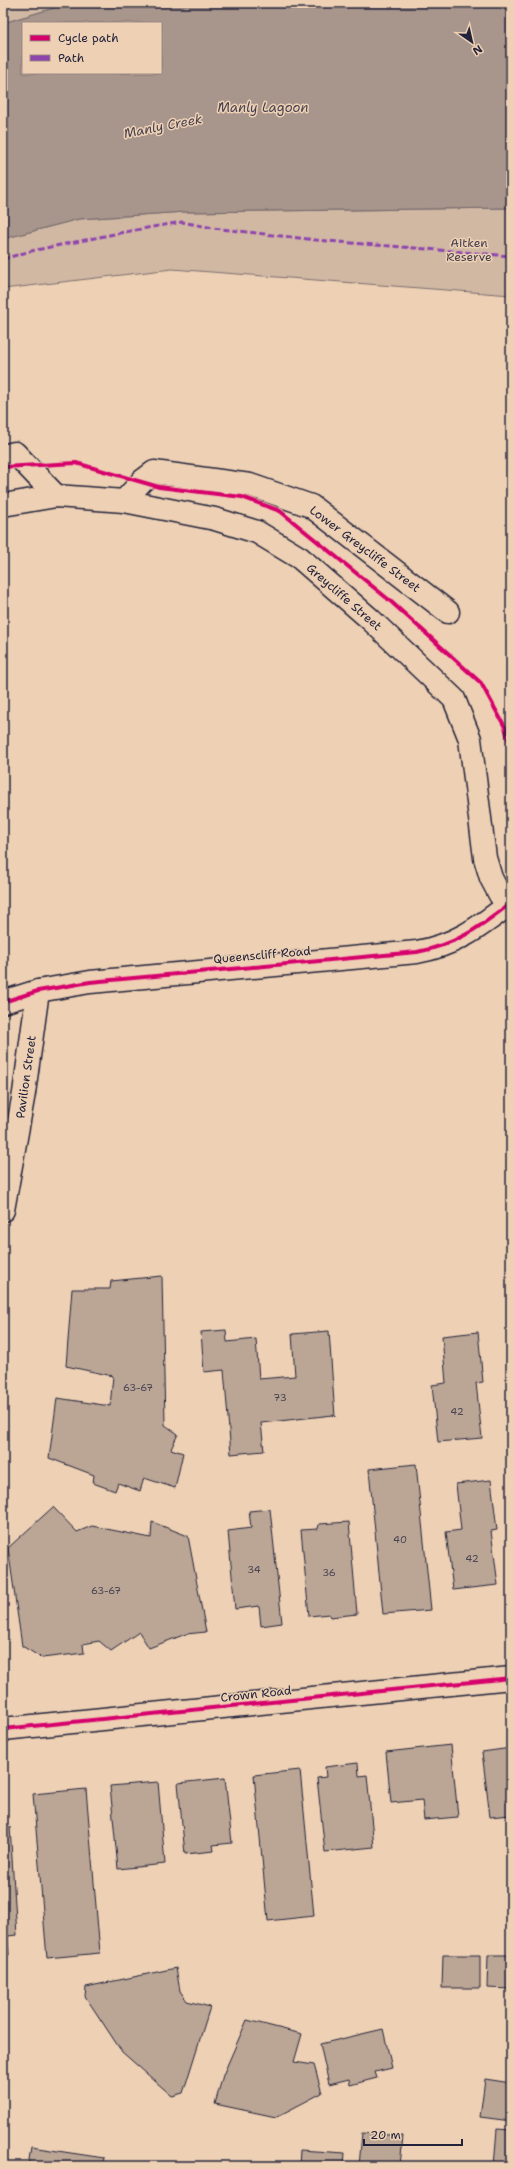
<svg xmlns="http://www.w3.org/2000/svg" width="514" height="2169" font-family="'Shantell Sans',sans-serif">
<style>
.green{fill:#d1b8a3;stroke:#7a6d6f}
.water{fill:#a8958b;stroke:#72676b;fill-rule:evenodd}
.building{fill:#bba696;stroke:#22223b}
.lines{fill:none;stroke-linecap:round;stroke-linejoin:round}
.minor-casing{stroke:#22223b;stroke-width:25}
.major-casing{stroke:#22223b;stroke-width:25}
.minor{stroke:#eed1b4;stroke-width:22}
.major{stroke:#eed1b4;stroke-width:22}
.quiet{stroke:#8e44ad;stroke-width:3;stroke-dasharray:6 3;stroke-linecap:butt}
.cycleway-casing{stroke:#eed1b4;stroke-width:6}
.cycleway{stroke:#d6006c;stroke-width:4}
.labels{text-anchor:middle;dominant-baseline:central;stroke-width:3;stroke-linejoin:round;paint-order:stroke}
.number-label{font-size:10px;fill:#484352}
.park-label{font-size:12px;fill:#454050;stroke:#eed1b4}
.street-label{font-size:12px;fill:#22223b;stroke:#eed1b4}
.water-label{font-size:13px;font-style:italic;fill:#443f4f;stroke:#eed1b4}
</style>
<rect width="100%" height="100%" fill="#eed1b4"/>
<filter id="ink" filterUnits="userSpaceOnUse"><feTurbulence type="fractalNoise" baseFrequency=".025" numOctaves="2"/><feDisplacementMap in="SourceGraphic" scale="8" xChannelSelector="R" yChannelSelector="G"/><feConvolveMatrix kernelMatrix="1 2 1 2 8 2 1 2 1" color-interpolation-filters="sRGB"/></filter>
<g filter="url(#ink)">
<g class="green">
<path d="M3,3H71L3,23Z"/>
<path d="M511,208V295L172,269L3,289V239L79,219L185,212Z"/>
</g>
<path class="water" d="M71,3H511V208L185,212L79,219L3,239V23ZM23,23H161V73H23Z"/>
<g class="building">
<path d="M162,1276L165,1425L178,1434L171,1449L183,1453L175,1488L144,1478L140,1491L118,1483L115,1491L93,1483L94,1475L49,1458L57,1398L110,1406L113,1376L66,1366L72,1289H110L111,1281Z"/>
<path d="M226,1330L227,1342L256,1339L259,1379L295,1376L292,1334L329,1331L335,1417L333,1415L261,1423L264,1451L231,1454L224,1370L204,1372L201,1332Z"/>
<path d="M478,1332L483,1382L476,1383L482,1438L438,1442L432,1385L446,1383L442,1336Z"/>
<path d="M416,1464L431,1610L383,1614L369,1469Z"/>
<path d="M491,1480L497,1530L491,1531L498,1585L453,1590L446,1532L461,1530L456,1484Z"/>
<path d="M53,1507L77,1532L92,1526L151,1538L152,1522L188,1536L206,1632L186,1634L149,1648L139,1632L111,1651L99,1641L83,1644L84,1653L42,1658L22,1646L8,1548Z"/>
<path d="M270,1509L282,1623L261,1626L259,1606L235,1609L228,1531L251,1528L249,1511Z"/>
<path d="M349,1522L357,1614L330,1617L329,1614L309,1616L301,1530L318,1529L319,1524Z"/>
<path d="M451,1745L458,1817L424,1820L422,1800L391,1803L386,1752Z"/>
<path d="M511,1748V1821L510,1815L490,1817L482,1752Z"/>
<path d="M358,1763L359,1776L367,1775L374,1847L325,1852L317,1778L326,1777L325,1767Z"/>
<path d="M300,1770L314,1916L268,1921L254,1775Z"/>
<path d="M225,1778L232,1843L213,1845L214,1851L185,1854L178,1783Z"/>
<path d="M158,1782L165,1864L118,1869L110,1786Z"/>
<path d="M86,1789L100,1953L47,1958L33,1794Z"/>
<path d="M10,1827L17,1935L8,1936L9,1955H3V1828Z"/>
<path d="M443,1955H480V1988H442Z"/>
<path d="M488,1955H511V1989L487,1988Z"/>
<path d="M176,1968L180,1991L187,2001L210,2007L183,2093L172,2096L122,2052L85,1996L86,1987Z"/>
<path d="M247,2020L302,2034L294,2062L314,2065L322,2093L276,2117L215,2104L223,2075Z"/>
<path d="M383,2029L392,2068L375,2072L377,2078L350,2085L349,2079L329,2084L320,2044Z"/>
<path d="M485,2079L511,2083V2121L480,2117Z"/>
<path d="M497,2129L511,2130V2166H494Z"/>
<path d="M362,2133L403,2136L400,2166H359Z"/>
<path d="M31,2147L104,2158L102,2166H28Z"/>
<path d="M300,2150L345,2153L344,2166H299Z"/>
</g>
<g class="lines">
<g class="minor-casing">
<g id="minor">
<path d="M3,456L15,453L56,496"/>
<path d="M124,501L142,481L154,472L250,485L311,506L448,612"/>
<path d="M3,1002L38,991L90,982L417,952C455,945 477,929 507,906"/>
<path d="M3,1210L24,1093L38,991"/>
<path d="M3,1729L511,1678"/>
</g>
</g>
<g class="major-casing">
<path id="major" d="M3,505L56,496L124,501L215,519L257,532L300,558L370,619L454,699L470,739L485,858L491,878L500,895L511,910"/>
</g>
<use href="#minor" class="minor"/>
<use href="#major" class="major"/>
<path class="quiet" d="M3,259L31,251L124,232L182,222L213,228L316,240L511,256"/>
<g class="cycleway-casing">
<g id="cycleway">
<path d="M3,467L76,463L159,487L242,497L280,511L388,599L481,683L505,727L511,749"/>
<path d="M3,1002L38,991L90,982L417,952C455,945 477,929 507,906"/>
<path d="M3,1729L511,1678"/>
</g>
</g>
<use href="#cycleway" class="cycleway"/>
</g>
</g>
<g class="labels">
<g class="number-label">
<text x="138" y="1387">63-67</text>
<text x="280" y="1397">73</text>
<text x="457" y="1411">42</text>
<text x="400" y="1539">40</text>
<text x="472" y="1558">42</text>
<text x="254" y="1569">34</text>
<text x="329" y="1572">36</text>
<text x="106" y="1590">63-67</text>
</g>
<g class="park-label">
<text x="469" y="243">Aitken<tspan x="469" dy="14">Reserve</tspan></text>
</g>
<g class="street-label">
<text transform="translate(365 549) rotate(37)">Lower Greycliffe Street</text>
<text transform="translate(344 597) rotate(41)">Greycliffe Street</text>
<text transform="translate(262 955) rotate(-5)">Queenscliff Road</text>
<text transform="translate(26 1077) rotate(-82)">Pavilion Street</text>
<text transform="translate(256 1694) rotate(-6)">Crown Road</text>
</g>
<g class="water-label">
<text x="263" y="107">Manly Lagoon</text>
<text transform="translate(163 126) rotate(-11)">Manly Creek</text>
</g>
</g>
<rect width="514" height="2169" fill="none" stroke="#eed1b4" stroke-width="16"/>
<rect x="8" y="8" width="498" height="2153" fill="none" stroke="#22223b" stroke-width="1.5" filter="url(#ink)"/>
<rect x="22" y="22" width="140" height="52" fill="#eed1b4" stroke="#9c8b84"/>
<rect x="30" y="35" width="20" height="6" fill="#d6006c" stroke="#9c8b84"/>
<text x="58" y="42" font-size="12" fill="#22223b">Cycle path</text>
<rect x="30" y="55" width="20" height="6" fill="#8e44ad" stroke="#9c8b84"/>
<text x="58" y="62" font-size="12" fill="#22223b">Path</text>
<g transform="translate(472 42) rotate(146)" stroke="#eed1b4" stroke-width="3" paint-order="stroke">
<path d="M0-3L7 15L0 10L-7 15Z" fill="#22223b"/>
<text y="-6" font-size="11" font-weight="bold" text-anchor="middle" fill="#22223b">N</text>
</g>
<path d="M364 2139v6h98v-6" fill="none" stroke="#22223b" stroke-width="2"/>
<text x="370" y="2139" font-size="12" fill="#22223b" stroke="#eed1b4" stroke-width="3" paint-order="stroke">20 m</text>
</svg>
